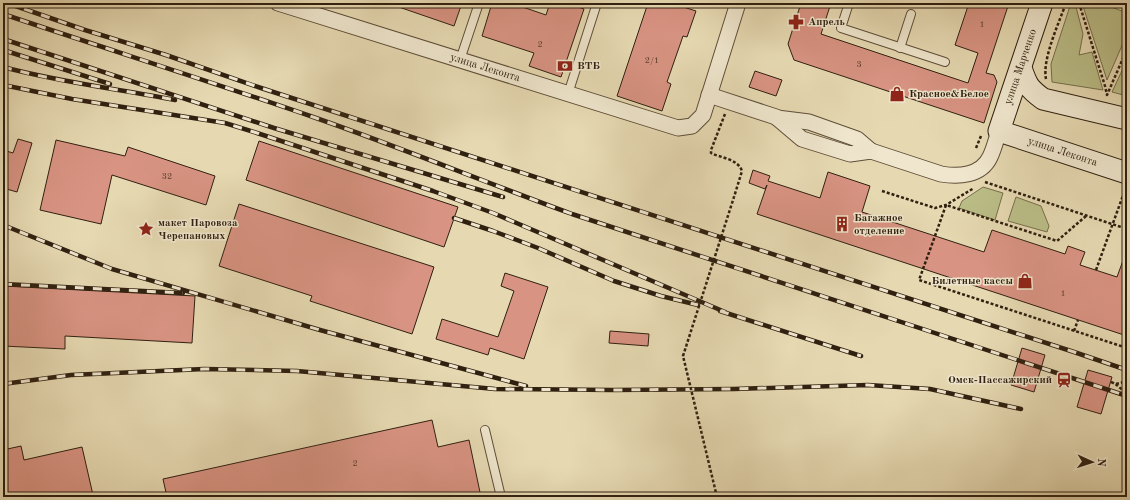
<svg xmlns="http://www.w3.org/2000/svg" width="1130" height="500" font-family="'Old Standard TT',serif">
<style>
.green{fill:#bbbe88;stroke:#766f4c}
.building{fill:#d89382;stroke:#302010}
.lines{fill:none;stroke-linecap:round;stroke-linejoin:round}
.lane-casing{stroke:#5e4e38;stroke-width:10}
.street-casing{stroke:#5e4e38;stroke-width:17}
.secondary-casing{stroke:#302010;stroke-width:23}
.path{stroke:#302010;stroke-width:2.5;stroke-dasharray:3 2;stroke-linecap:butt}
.lane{stroke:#efe6cd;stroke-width:8}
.street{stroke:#efe6cd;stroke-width:15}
.secondary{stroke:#efe6cd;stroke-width:21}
.rail-casing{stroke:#302010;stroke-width:4.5}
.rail{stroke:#efe6cd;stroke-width:3;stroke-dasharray:9;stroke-linecap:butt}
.path-bridge{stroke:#302010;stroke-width:2.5;stroke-dasharray:3 2;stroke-linecap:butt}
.labels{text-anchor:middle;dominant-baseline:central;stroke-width:3;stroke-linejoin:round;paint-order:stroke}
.number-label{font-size:9px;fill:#5a3d2c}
.poi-label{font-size:11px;font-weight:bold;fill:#302010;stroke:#efe6cd;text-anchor:start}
.street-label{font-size:11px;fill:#302010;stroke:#efe6cd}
</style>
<rect width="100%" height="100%" fill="#e6d9b2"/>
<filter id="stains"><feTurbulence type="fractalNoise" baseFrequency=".005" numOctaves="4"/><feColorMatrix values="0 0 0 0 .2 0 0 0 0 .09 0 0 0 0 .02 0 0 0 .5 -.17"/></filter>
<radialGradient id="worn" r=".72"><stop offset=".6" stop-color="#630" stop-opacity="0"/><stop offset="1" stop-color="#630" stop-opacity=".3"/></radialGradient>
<g class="green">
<path d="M1071,3H1075L1083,34L1079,55L1092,52L1103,90L1052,82L1051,64Z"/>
<path d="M1082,3H1101L1127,13V34L1107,80Z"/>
<path d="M1127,60V96L1112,92Z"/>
<path d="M983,187L1003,193L995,220L959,208L962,201Z"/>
<path d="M1016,197L1041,206L1049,226L1047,232L1008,221Z"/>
</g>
<g class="building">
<path d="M393,3H462L454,26L393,5Z"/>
<path d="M492,3H511L546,15L550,3H566L584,9L561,77L529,66L534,53L482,36Z"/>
<path d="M648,3H671L696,11L687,37L683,36L667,82L671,84L662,111L617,96Z"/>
<path d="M801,3H831L821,34L968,83L978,53L955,45L969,3H1009L986,73L994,75L997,82L984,123L794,60L788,44Z"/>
<path d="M755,71L782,80L776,96L749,87Z"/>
<path d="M18,139L32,143L17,192L3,188V150L13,153Z"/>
<path d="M56,140L125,156L128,147L215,176L206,205L112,175L101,224L40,210Z"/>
<path d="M259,141L458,207L444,247L246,180Z"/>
<path d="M753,170L770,176L768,181L820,198L828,172L870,186L862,212L984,252L992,230L1065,254L1068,246L1085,252L1080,265L1117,277L1125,255L1127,256V336L757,214L767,185L765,189L749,183Z"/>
<path d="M239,204L434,267L412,334L310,301L312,296L219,266Z"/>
<path d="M505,273L548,287L524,359L490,348L488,355L436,339L442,319L498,337L514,291L501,286Z"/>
<path d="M3,286L195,296L192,343L65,336V349L3,346Z"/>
<path d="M610,331L649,334L648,346L609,343Z"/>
<path d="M1022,348L1045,355L1034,392L1011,385Z"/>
<path d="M1088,370L1112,377L1101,414L1077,407Z"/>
<path d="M432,420L438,447L469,440L481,497H167L163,479Z"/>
<path d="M21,446L24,460L82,447L93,495L85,497H3V450Z"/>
</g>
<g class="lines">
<g class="lane-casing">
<g id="lane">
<path d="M849,3L841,28L945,62"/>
<path d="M900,48L911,14"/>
<path d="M460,60L479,3"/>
<path d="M568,94L597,3"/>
<path d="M485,430L501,497"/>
</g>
</g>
<g class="street-casing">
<g id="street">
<path id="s1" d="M278,3L678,128L692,126L703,115L738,3"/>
<path d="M709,95L776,117L802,139L850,154L871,151L941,174C958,177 981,176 990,157C994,149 996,140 999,131"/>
<path d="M777,118L809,122L857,139L871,151"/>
</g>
</g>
<g class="secondary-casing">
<g id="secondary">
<path id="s2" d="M1042,3L999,131L1127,173"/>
<path d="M1021,68C1027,85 1028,88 1043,99L1127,119"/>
</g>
</g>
<g class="path">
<path d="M1079,3L1105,86L1107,95L1127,49"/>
<path d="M1113,3L1127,9"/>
<path d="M1046,79C1042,59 1059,23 1066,3"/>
<path d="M725,114L711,150V153C721,158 738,159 742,171L734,197"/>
<path d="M976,148L981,136"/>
<path d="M985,182L1127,229"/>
<path d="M882,191L935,208L946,205L974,188"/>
<path d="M1086,216L1057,241L946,205L935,236L919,280L1127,348"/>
<path d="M1096,270L1125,190"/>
<path d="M1074,331L1078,320"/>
<path d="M1111,382C1119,385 1119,389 1127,392"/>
<path d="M1116,384L1124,382L1127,383"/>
</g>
<use href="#lane" class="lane"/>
<use href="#street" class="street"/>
<use href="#secondary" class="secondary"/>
<g class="rail-casing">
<g id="rail">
<path d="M7,3L85,30L166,55L261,88L1074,352L1127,370"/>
<path d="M3,14C107,49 212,82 316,118C402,148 487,183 572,214L1127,396"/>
<path d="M3,39L274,128L503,197"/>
<path d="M3,50L110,84"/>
<path d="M3,67C59,82 118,89 175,100"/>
<path d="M3,85L72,99L225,123L257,133L433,191L493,213L725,312"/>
<path d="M454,218L493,231L538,248L614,281L661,296L698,305"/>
<path d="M3,225L112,269L320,330L526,386"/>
<path d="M3,284L183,293"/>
<path d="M720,311L861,356"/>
<path d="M3,384L71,375L204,369L297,371L495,389L613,390L734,389L868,385L930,389L1021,409"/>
</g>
</g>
<use href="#rail" class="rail"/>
<path class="path-bridge" d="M717,497L683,356L734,197"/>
</g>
<defs>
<g id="pharmacy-bare" transform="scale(1.2)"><path d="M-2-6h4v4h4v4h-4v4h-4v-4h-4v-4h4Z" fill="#8f2418" stroke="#efe6cd" stroke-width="2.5" paint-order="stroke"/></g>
<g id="bank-bare" transform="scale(1.2)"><path d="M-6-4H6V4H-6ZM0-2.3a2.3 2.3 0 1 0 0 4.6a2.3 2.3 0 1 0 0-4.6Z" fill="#8f2418" stroke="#efe6cd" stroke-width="2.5" paint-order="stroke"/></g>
<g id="shop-bare" transform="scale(1.2)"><path d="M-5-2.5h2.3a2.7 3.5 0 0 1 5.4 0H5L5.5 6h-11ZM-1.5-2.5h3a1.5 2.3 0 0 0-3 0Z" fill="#8f2418" stroke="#efe6cd" stroke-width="2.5" paint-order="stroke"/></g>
<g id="building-bare" transform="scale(1.2)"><path d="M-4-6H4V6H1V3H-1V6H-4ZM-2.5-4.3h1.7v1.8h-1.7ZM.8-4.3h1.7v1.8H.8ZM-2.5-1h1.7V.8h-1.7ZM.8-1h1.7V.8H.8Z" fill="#8f2418" stroke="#efe6cd" stroke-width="2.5" paint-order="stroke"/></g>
<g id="sight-bare" transform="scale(1.2)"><path d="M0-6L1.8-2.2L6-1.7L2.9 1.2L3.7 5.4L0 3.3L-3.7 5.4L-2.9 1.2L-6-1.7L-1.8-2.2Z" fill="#8f2418" stroke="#efe6cd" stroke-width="2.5" paint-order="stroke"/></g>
<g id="station-bare" transform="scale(1.2)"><path d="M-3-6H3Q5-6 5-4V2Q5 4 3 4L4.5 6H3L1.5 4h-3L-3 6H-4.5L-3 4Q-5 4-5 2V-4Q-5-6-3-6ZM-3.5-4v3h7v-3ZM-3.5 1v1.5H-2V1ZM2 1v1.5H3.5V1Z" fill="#8f2418" stroke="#efe6cd" stroke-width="2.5" paint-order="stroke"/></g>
</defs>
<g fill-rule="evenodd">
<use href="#pharmacy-bare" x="796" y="22"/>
<use href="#bank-bare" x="565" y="66"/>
<use href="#shop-bare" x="897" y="94"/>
<use href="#building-bare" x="842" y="224"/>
<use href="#sight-bare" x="146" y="229"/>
<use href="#shop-bare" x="1025" y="281"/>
<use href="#station-bare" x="1064" y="380"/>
</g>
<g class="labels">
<g class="number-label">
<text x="982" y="24">1</text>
<text x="540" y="44">2</text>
<text x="652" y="60">2/1</text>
<text x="859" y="64">3</text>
<text x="167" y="176">32</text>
<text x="1063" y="293">1</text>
<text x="355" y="463">2</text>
</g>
<g class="poi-label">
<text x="808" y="22">Апрель</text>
<text x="577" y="66">ВТБ</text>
<text x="909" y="94">Красное&amp;Белое</text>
<text x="854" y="218">Багажное<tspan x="854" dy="13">отделение</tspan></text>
<text x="158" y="223">макет Паровоза<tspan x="158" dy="13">Черепановых</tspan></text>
<text x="1013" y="281" text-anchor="end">Билетные кассы</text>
<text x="1052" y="380" text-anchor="end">Омск-Пассажирский</text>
</g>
<g class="street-label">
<text transform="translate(1021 67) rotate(-71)">улица Марченко</text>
<text stroke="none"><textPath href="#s1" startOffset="217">улица Леконта</textPath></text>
<text stroke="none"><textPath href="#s2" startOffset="202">улица Леконта</textPath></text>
</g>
</g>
<rect width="1130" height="500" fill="none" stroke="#e6d9b2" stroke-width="16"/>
<rect x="4" y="4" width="1122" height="492" fill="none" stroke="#302010" stroke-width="2"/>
<rect x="8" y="8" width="1114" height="484" fill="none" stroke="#302010"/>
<g transform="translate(1092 462) rotate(93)" stroke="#efe6cd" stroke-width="3" paint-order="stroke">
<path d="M0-3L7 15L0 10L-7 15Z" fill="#302010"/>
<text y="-6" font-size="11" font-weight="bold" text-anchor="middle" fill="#302010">N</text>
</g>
<rect width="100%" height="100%" filter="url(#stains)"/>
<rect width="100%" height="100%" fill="url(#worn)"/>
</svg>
